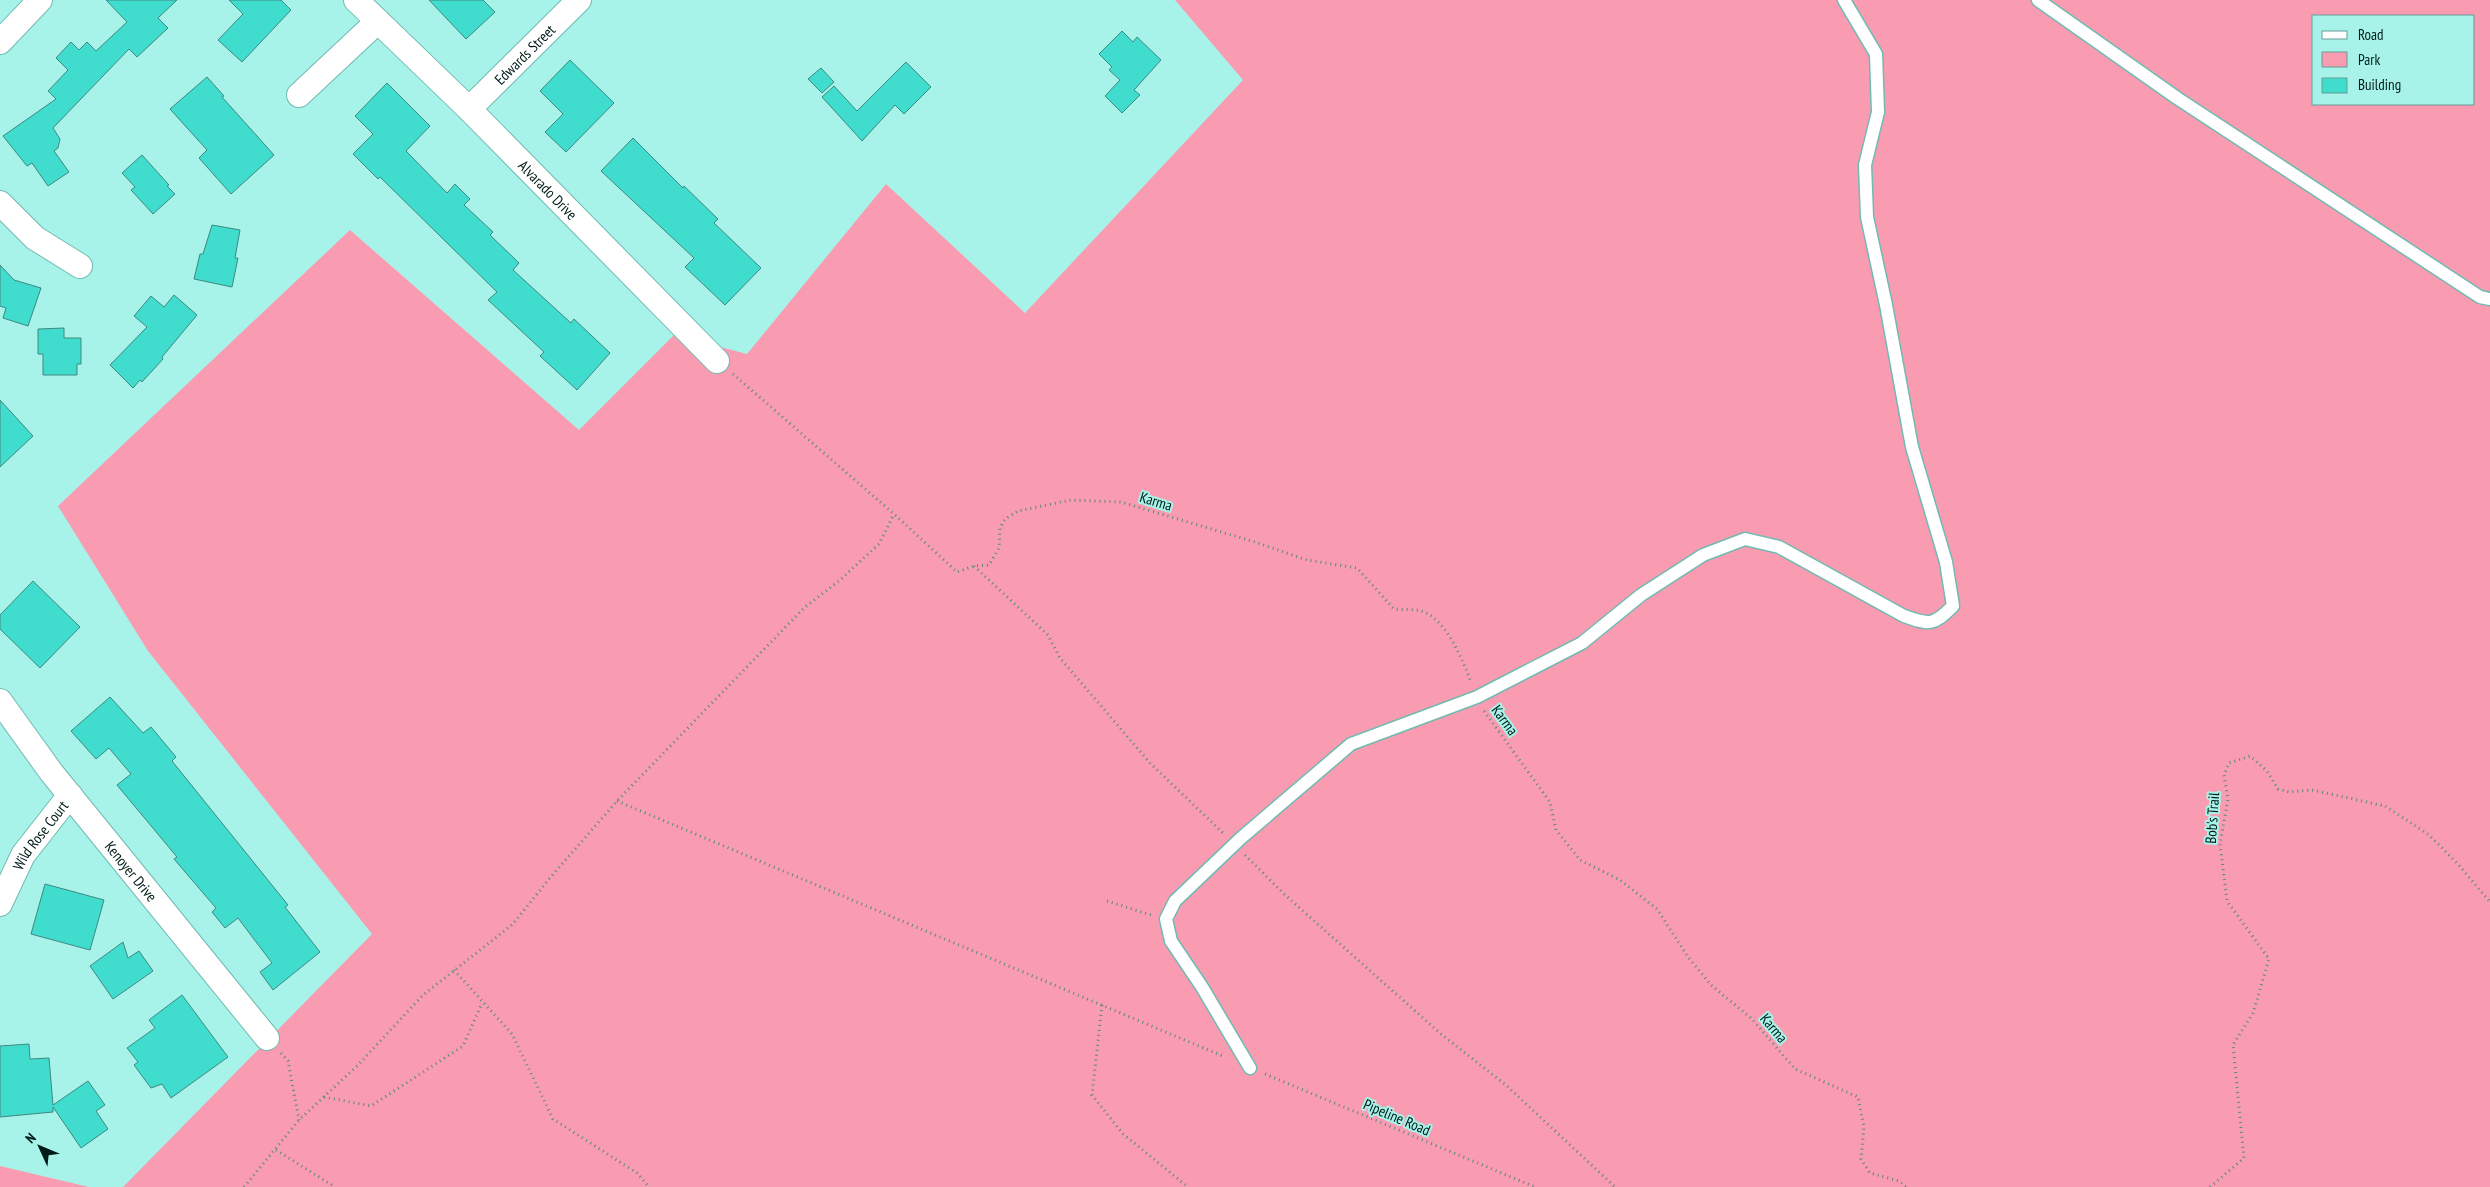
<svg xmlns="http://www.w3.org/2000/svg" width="2490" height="1187" font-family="'PT Sans Narrow',sans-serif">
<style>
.green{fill:#fa9cb1;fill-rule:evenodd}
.building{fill:#40dccd;stroke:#3e8980}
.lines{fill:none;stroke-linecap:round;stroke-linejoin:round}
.service-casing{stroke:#70bab1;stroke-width:15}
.minor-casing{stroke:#70bab1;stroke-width:26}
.path{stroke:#558881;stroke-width:3;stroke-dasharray:1 4;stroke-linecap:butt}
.service{stroke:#fff;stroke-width:12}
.minor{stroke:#fff;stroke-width:24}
.labels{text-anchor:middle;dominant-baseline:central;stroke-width:4;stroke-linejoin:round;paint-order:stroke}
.street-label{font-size:15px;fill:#001b18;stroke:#a8f3e9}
</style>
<rect width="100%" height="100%" fill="#a8f3e9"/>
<g class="green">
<path d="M1175,0H2490V1187H123L372,934L148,651L58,506L350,230L579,430L674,335L747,354L886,184L1025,313L1243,80ZM2314,16H2474V104H2314Z"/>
<path d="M0,1166L89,1187H0Z"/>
</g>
<g class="building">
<path d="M106,0H177L158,18L168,28L137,57L129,49L53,128L60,139L58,148L54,151L69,172L48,186L32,163L27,166L3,136L56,99L48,91L68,70L56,58L71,42L79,50L87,42L96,51L127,22Z"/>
<path d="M229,0H281L291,10L242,62L218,40L243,14Z"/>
<path d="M429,0H483L495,12L466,39Z"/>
<path d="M1122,31L1133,42L1137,37L1161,60L1134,90L1140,95L1122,113L1105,96L1120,80L1109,70L1112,67L1099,54Z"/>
<path d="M570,60L614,103L566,152L545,132L563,114L540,91Z"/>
<path d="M906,62L931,87L904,114L895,105L862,141L822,97L834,86L857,111Z"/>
<path d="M821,68L834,82L822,93L808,79Z"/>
<path d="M207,77L224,96L222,97L274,155L231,194L199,158L207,150L170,109Z"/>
<path d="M387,83L430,126L406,151L447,193L455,184L470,199L464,205L493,232L490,235L519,263L513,270L571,323L574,319L610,353L577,390L540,356L544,352L488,300L497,292L380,177L378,179L353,154L373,134L355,116Z"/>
<path d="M633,138L683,188L684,186L718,219L714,223L761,268L725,305L685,267L694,258L601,171Z"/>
<path d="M142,155L169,185L167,186L175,194L153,214L131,190L135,187L122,173Z"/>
<path d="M212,225L240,230L235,258H238L232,287L194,279L200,254H203Z"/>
<path d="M0,265L14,280L41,288L28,326L3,318L6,308L0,306Z"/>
<path d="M174,295L197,315L162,357L163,359L142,382L140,380L133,388L110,365L147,327L134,316L151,296L164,307Z"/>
<path d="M64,328V338H81V364H77V375H43V354H38V329Z"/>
<path d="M0,400L33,436L0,467Z"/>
<path d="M33,581L80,627L40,668L0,629V615Z"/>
<path d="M110,697L143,733L151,727L176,757L172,761L288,905L285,907L320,952L273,990L260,972L272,963L238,918L225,928L212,912L216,908L174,859L177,857L117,785L131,774L109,748L96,759L71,731Z"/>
<path d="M45,884L104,900L90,950L31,934Z"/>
<path d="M123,942L128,958L139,951L153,971L113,999L90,966Z"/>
<path d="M182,995L228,1057L171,1098L162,1084L151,1088L134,1065L138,1062L127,1048L155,1028L149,1020Z"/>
<path d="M29,1044L30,1059L49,1058L53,1105L88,1081L105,1105L96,1111L108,1129L81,1148L53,1107V1112L0,1117V1046Z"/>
</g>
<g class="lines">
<g class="service-casing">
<g id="service">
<path d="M2038,0L2177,98L2480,297L2490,299"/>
<path d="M1250,1068L1202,987L1171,941L1166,919L1175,901L1241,838L1351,744L1477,697L1582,643L1641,595L1703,555L1745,539L1779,547L1904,616C1929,625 1933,626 1953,606L1946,562L1912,447L1886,305L1867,217L1865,165L1878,112L1876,54L1844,0"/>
</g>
</g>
<g class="minor-casing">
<g id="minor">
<path id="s1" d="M356,0L469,109L717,361"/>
<path d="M0,42L40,0"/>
<path d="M299,95L378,21"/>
<path id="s2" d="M469,109L579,0"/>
<path d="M0,203L35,238L80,266"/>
<path id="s3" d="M0,701L51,772L267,1038"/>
<path id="s4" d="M0,904L23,855L70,795"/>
</g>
</g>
<g class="path">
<path d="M733,374L894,514L957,572L974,566L989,565L999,548L1000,528L1005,519L1018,511L1071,500L1121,502L1255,542L1307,560L1357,568L1394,609C1403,610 1413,609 1421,611C1446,618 1463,661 1471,682"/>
<path d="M974,566L1048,635L1060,658L1150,763L1223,833"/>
<path d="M1484,711L1550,802L1556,830L1580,860L1620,880L1657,909L1688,957L1711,985L1752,1019L1795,1069L1858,1097L1864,1127L1861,1159L1870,1173L1899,1181L1906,1187"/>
<path d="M617,801L1225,1057"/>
<path d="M1245,855L1284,894L1441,1034L1507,1086L1615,1187"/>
<path d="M1107,901L1151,915"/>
<path d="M454,970L512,1034L553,1119L637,1173L649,1187"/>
<path d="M1102,1005L1092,1095L1123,1134L1188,1187"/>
<path d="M281,1053L288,1061L299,1120"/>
<path d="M1265,1074L1535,1187"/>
<path d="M324,1097L371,1106L463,1046L482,1003"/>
<path d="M276,1150L335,1187"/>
<path d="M244,1187L299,1120L358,1065L422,996L513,924L549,879L617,801L804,608L840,580L879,544L894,514"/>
<path d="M2210,1187L2244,1158L2233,1045L2253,1013L2269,959L2227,901L2220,844L2228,799L2224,775L2229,763L2250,756L2267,771L2278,789L2289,792L2312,790L2385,806L2429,835L2457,863L2490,902"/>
</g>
<use href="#service" class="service"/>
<use href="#minor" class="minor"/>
</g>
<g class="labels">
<g class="street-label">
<text stroke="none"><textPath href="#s2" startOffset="78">Edwards Street</textPath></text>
<text stroke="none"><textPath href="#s1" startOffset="270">Alvarado Drive</textPath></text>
<text transform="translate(1156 501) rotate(17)">Karma</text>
<text transform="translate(1505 720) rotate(54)">Karma</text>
<text transform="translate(2212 818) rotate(-86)">Bob's Trail</text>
<text stroke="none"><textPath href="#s4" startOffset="80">Wild Rose Court</textPath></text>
<text stroke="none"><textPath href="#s3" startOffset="215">Kenoyer Drive</textPath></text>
<text transform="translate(1774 1028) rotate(50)">Karma</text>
<text transform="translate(1397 1117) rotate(23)">Pipeline Road</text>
</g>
</g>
<rect x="2312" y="15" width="162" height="90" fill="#a8f3e9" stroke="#659d95"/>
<rect x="2322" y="31" width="25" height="8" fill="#ffffff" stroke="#659d95"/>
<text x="2358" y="40" font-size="15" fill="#001b18">Road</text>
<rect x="2322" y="52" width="25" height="15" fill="#fa9cb1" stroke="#659d95"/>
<text x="2358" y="65" font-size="15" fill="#001b18">Park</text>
<rect x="2322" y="78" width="25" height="15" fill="#40dccd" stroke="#659d95"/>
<text x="2358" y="90" font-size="15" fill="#001b18">Building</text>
<g transform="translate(40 1147) rotate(314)" stroke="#a8f3e9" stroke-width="4" paint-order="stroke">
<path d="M0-4L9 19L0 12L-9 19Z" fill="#001b18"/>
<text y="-8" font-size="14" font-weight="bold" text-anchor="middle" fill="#001b18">N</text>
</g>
</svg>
